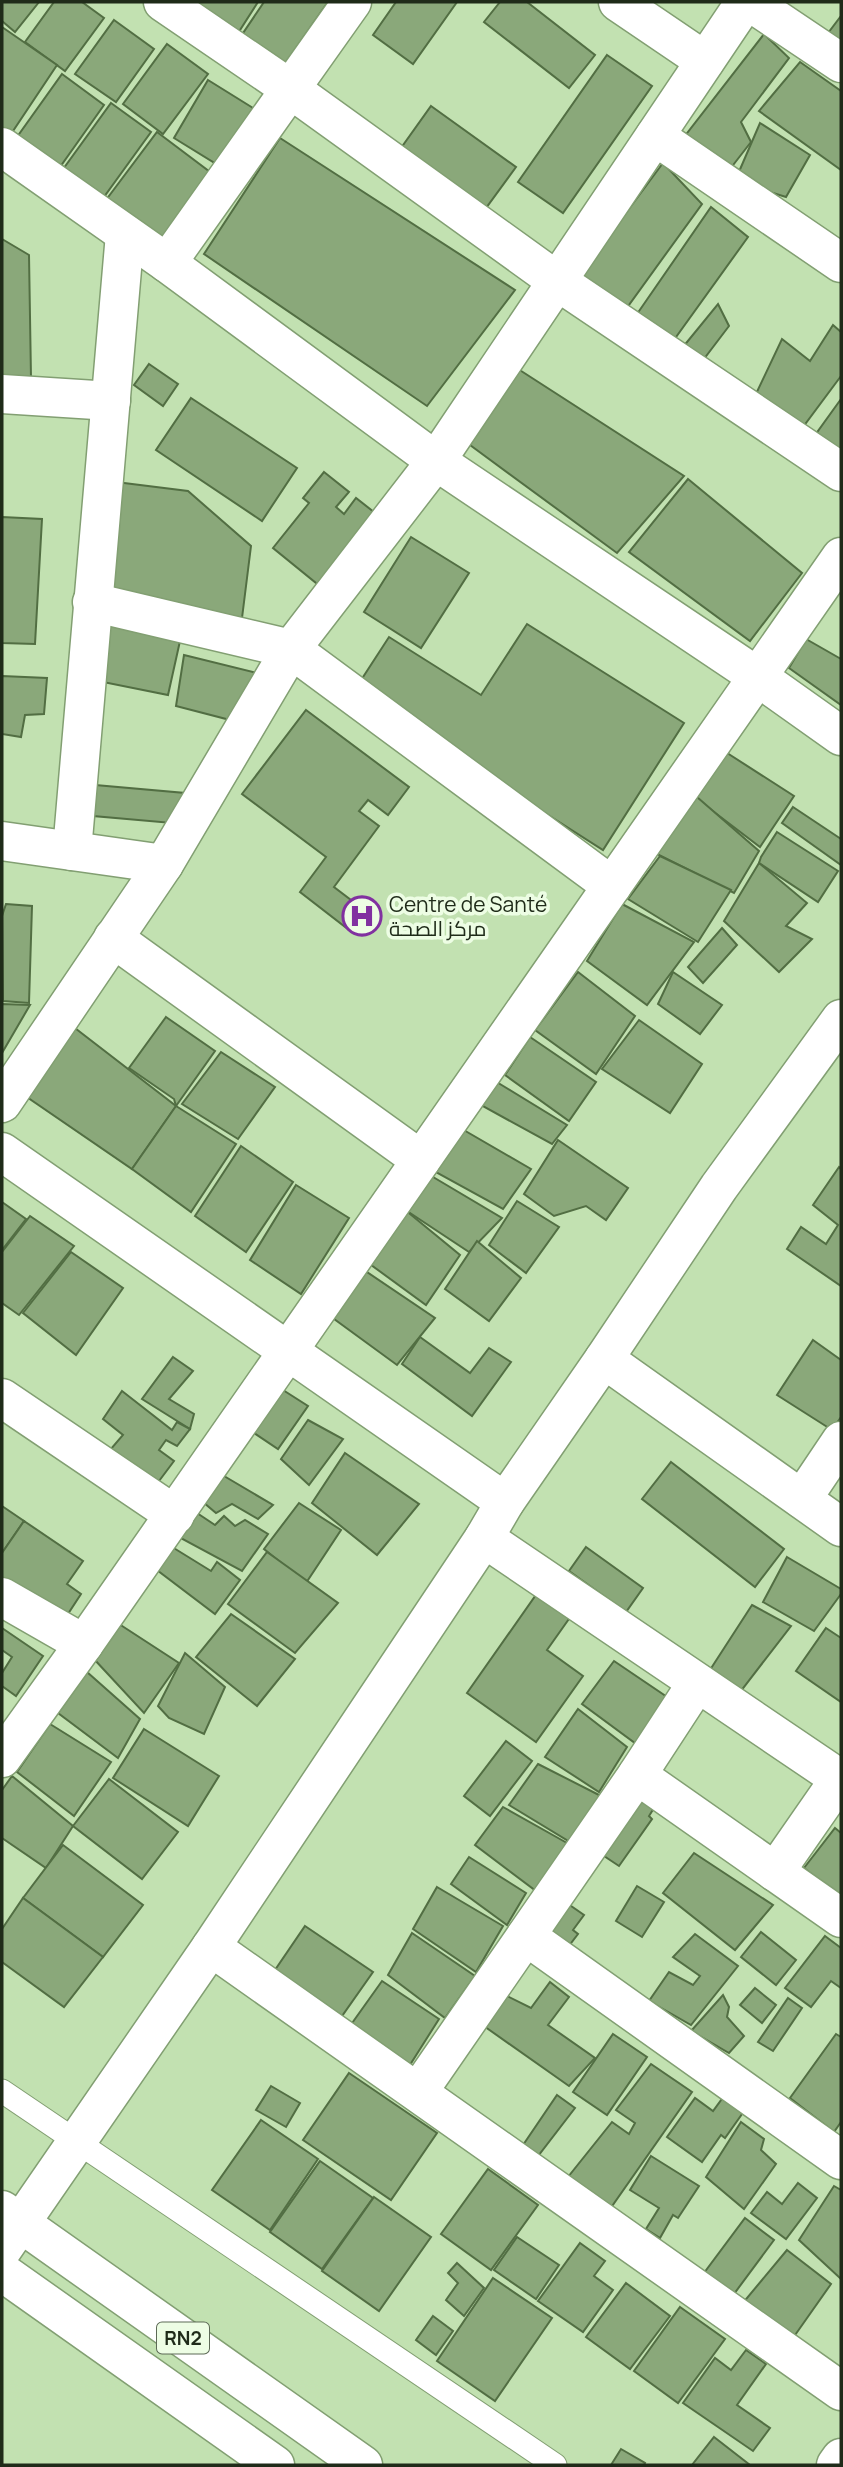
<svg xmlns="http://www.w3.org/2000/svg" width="843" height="2467" font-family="Manrope,Cairo,sans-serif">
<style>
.building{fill:#8aa87a;stroke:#526e43;stroke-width:2}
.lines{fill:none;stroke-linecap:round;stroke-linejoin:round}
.service-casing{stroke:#829f72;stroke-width:25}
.minor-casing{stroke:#829f72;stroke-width:41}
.trunk-casing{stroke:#829f72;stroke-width:41}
.service{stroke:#fff;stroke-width:23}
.minor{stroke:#fff;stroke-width:38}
.trunk{stroke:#fff;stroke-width:38}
.labels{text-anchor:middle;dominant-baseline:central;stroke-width:7;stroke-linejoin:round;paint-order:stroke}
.shield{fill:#edfde4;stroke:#5d6a56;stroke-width:2}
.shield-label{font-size:19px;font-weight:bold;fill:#1f2b19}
.poi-label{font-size:21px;fill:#1f2b19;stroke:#edfde4;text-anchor:start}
</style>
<rect width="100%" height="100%" fill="#c2e1b1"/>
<g class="building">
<path d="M2,2H39L15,32L2,21Z"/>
<path d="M54,2H82L104,18L65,71L25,42Z"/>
<path d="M194,2H258L231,44Z"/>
<path d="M264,2H328L278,74L235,45Z"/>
<path d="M396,2H457L413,64L373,35Z"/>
<path d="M500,2H527L595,55L569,88L484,22Z"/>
<path d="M841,16V57L822,41Z"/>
<path d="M114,20L154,49L116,102L75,74Z"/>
<path d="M2,27L57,65L7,140L2,136Z"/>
<path d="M764,34L789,58L741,122L751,142L730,169L681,141Z"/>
<path d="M167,44L208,74L163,134L123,104Z"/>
<path d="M607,55L652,86L563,213L518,182Z"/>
<path d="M800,62L841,91V170L759,111Z"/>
<path d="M62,74L104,105L60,167L17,137Z"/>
<path d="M208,80L253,108L218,165L174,138Z"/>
<path d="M111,103L151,132L101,201L61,172Z"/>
<path d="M431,106L516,167L486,208L401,148Z"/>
<path d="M760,123L810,155L786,197L735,181Z"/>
<path d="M157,132L218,178L164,250L103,204Z"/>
<path d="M280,138L515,290L427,406L204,254Z"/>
<path d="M663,163L702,204L626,309L579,276Z"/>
<path d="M711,207L748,237L671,344L637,314Z"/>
<path d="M2,239L29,255L31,378L2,379Z"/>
<path d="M718,304L729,326L694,372L683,347Z"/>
<path d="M833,325L841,332V376L800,431L755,396L782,339L810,361Z"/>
<path d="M149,364L178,384L163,406L134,385Z"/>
<path d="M515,367L684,476L617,553L470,445Z"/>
<path d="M191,398L297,468L262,521L156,450Z"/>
<path d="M841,399V466L813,438Z"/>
<path d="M324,472L349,492L336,507L344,514L356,498L379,516L321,587L273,548L309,503L303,498Z"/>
<path d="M688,479L802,573L750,641L629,552Z"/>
<path d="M116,482L188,491L251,546L242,618L101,600Z"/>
<path d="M2,517L42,519L35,644L2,643Z"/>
<path d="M411,537L469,573L421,648L364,612Z"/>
<path d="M98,615L182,632L168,695L93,680Z"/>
<path d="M527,624L684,723L603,850L354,691L389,637L481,695Z"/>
<path d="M806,639L841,659V705L789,668Z"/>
<path d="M184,655L265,675L234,721L176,706Z"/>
<path d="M2,676L47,678L44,714L25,715L21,737L2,734Z"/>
<path d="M306,710L409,787L388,815L368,800L359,811L379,826L334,887L368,913L353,933L300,892L326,857L242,794Z"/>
<path d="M724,751L794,796L760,847L693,796Z"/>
<path d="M84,784L185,793L183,824L82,815Z"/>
<path d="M697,797L759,851L734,893L651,851Z"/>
<path d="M793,807L841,839V865L782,823Z"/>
<path d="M777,832L838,871L818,902L759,863L761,857Z"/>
<path d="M660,856L731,890L698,942L628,899Z"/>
<path d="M759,863L807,903L786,926L812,939L779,972L724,921Z"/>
<path d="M6,904L32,906L29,1003L3,1001L2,916Z"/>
<path d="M622,904L694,942L647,1005L587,961Z"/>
<path d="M722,928L737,945L703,983L688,967Z"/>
<path d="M578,972L635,1016L596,1074L535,1030Z"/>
<path d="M673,972L722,1005L700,1034L658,1004Z"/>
<path d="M2,1004L30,1005L2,1053Z"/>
<path d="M166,1017L215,1051L176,1106L174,1099L129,1068Z"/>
<path d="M639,1020L702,1064L670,1113L602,1069Z"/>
<path d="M71,1025L176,1106L132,1169L21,1093Z"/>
<path d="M530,1037L596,1082L569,1121L505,1075Z"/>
<path d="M221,1052L275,1087L238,1139L182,1104Z"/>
<path d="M495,1081L567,1125L552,1144L479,1104Z"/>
<path d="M176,1106L236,1144L191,1212L132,1169Z"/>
<path d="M462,1129L531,1169L503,1209L432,1170Z"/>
<path d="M558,1140L628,1188L606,1220L586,1206L554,1216L524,1194Z"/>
<path d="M241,1146L293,1182L246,1252L195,1216Z"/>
<path d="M839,1167L841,1169V1286L787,1249L801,1227L826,1244L838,1225L813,1205Z"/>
<path d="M428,1174L502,1218L469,1252L404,1209Z"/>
<path d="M296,1185L349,1218L301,1294L250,1260Z"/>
<path d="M517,1201L559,1227L526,1273L489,1245Z"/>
<path d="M2,1202L26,1219L2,1250Z"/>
<path d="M404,1209L460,1255L426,1305L367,1262Z"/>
<path d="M30,1216L74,1246L19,1315L2,1303V1252Z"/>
<path d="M477,1241L521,1278L489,1321L445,1289Z"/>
<path d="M71,1252L123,1288L76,1355L23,1313Z"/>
<path d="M361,1268L435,1318L397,1365L330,1316Z"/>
<path d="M420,1337L470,1373L489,1348L511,1362L472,1416L402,1364Z"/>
<path d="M813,1340L841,1360V1417L832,1430L777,1395Z"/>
<path d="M173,1357L193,1371L169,1399L194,1414L190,1429L142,1399Z"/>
<path d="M272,1383L308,1406L278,1449L245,1427Z"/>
<path d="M122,1391L172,1430L177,1422L190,1429L177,1446L166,1440L159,1450L174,1461L153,1489L104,1457L123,1435L103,1419Z"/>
<path d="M308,1420L343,1439L309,1485L281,1459Z"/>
<path d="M345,1453L419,1504L377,1555L312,1503Z"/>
<path d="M671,1462L784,1549L755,1587L642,1499Z"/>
<path d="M224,1476L273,1505L258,1519L232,1504L216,1513L197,1497Z"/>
<path d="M299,1503L341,1530L306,1583L264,1549Z"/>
<path d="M2,1506L24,1521L2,1553Z"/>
<path d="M194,1511L215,1525L224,1516L235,1526L245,1520L268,1534L242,1571L175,1535Z"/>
<path d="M24,1521L83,1561L67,1584L81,1594L62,1623L2,1581V1553Z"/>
<path d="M164,1542L211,1571L217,1562L240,1580L215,1614L149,1564Z"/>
<path d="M586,1547L643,1588L626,1612L569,1571Z"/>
<path d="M267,1552L338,1603L295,1653L228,1604Z"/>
<path d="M787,1557L841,1589V1594L814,1631L763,1602Z"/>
<path d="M538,1592L571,1616L547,1650L583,1676L536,1742L467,1693Z"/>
<path d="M752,1605L791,1626L737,1696L708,1673Z"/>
<path d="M231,1614L295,1659L257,1706L196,1657Z"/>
<path d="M116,1622L179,1663L144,1713L94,1659Z"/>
<path d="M2,1628L43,1656L16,1696L2,1686V1673L12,1657L2,1650Z"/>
<path d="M826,1628L841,1638V1702L796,1671Z"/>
<path d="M185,1653L225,1687L204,1734L169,1718L158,1706Z"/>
<path d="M614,1661L673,1701L639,1746L582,1704Z"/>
<path d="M87,1672L140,1719L118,1758L58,1713Z"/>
<path d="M578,1709L627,1747L599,1792L545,1757Z"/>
<path d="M50,1724L111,1762L74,1816L17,1772Z"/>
<path d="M144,1729L219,1776L188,1826L113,1778Z"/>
<path d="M506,1741L532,1761L490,1816L464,1796Z"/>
<path d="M538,1764L601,1796L575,1845L509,1805Z"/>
<path d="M12,1776L73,1826L46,1868L2,1838V1790Z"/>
<path d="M109,1779L178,1832L142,1879L73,1826Z"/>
<path d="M635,1794L654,1808L649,1816L652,1819L619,1866L595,1850Z"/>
<path d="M503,1807L567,1843L536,1891L475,1845Z"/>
<path d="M835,1828L841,1833V1898L804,1868Z"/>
<path d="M63,1845L143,1905L103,1957L23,1898Z"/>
<path d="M694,1853L773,1905L735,1950L663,1893Z"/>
<path d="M469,1857L526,1893L507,1925L451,1884Z"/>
<path d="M637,1886L664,1902L642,1937L616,1921Z"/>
<path d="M437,1887L503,1926L476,1972L413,1929Z"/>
<path d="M23,1898L103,1957L64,2007L2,1962V1929Z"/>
<path d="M561,1899L584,1915L573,1930L578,1934L568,1947L541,1927Z"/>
<path d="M305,1926L373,1972L342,2016L275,1970Z"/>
<path d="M761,1932L796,1960L776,1985L741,1957Z"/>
<path d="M412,1933L475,1976L445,2018L388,1975Z"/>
<path d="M695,1934L738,1966L691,2025L649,2001L669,1972L693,1985L700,1976L673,1957Z"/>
<path d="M825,1936L841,1948V1988L831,1981L811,2007L785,1988Z"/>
<path d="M382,1981L439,2019L408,2068L350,2026Z"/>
<path d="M550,1982L569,1997L548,2025L595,2058L569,2086L481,2024L501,1993L531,2008Z"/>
<path d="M755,1988L776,2005L762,2023L740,2005Z"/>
<path d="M723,1995L729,2007L727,2017L744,2036L729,2053L691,2031Z"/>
<path d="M788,1998L802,2008L773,2051L758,2042Z"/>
<path d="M613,2034L647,2057L607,2115L573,2092Z"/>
<path d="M836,2034L841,2037V2122L834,2132L790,2098Z"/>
<path d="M651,2064L692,2092L610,2209L568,2177L612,2122L629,2134L635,2123L616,2110Z"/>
<path d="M349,2073L437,2133L391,2200L303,2140Z"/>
<path d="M271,2086L300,2103L286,2127L256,2110Z"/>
<path d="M727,2092L747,2107L725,2138L721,2135L702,2162L667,2137L695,2098L713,2111Z"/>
<path d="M557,2095L575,2108L535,2160L521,2148Z"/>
<path d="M261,2120L318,2159L270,2230L212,2190Z"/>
<path d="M741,2122L764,2139L761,2150L776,2164L744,2209L706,2177Z"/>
<path d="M651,2156L699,2186L678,2218L673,2215L660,2238L646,2229L659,2208L630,2190Z"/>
<path d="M320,2161L373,2198L322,2269L270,2232Z"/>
<path d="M488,2169L538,2205L491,2270L441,2234Z"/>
<path d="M798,2183L817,2198L786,2239L751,2213L767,2192L782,2204Z"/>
<path d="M834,2186L841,2190V2279L799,2240Z"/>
<path d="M374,2197L431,2237L379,2311L322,2271Z"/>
<path d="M745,2218L774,2240L731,2298L701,2277Z"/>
<path d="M517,2237L559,2265L536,2299L494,2270Z"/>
<path d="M580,2243L605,2261L594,2276L613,2290L583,2332L538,2301Z"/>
<path d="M787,2250L831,2284L793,2338L742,2304Z"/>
<path d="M457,2263L484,2288L464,2316L446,2300L458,2283L448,2273Z"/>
<path d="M493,2278L552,2318L495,2401L437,2361Z"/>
<path d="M626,2283L670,2316L630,2369L586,2337Z"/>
<path d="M680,2307L725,2339L678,2403L634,2371Z"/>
<path d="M433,2316L453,2331L436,2355L416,2340Z"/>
<path d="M746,2350L766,2364L737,2405L770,2428L753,2451L683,2403L715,2358L731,2370Z"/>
<path d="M714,2437L750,2465H692Z"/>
<path d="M621,2449L645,2463L644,2465H611Z"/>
</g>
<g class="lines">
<g class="service-casing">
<path id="service" d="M2,2091L555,2465"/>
</g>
<g class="minor-casing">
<g id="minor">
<path d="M163,2L289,88L557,281L841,472"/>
<path d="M618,2L705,61"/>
<path d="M655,136L841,263"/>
<path d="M2,147L167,263L436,461L758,677L841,736"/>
<path d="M167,263L352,2"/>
<path d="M2,394L111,401"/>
<path d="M92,602L291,649L612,886"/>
<path d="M2,841L164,864"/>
<path d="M72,851L125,234"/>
<path d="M113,938L421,1160"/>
<path d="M2,1103L164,864L291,649L436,461L741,8L747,4H753L841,63"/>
<path d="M2,1152L505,1502"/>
<path d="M604,1359L841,1527"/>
<path d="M2,1398L175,1515"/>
<path d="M802,1499L841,1441"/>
<path d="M484,1538L840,1779"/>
<path d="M2,1597L84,1644"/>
<path d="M2,1758L84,1644L841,557"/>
<path d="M637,1775L841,1918"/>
<path d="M775,1872L841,1777"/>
<path d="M526,1936L841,2160"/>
<path d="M211,1947L841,2391"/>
<path d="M418,2092L637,1775L697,1683"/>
<path d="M2,2250L211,1947L484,1538L505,1502L604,1359L719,1187L841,1019"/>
<path d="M836,2465L841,2458"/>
</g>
</g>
<g class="trunk-casing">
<g id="trunk">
<path d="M2,2210L363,2465"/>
<path d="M2,2272L275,2465"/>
</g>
</g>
<use href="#service" class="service"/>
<use href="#minor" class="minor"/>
<use href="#trunk" class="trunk"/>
</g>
<defs>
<g id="hospital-ring" transform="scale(2.0125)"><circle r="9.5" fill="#edfde4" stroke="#8130a0" stroke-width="1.5"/><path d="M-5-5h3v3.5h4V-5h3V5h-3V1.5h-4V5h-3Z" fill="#8130a0"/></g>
</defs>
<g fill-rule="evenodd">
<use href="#hospital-ring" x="362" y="916"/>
</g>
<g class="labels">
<rect class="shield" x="157" y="2322.5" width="52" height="31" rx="5"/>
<g class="shield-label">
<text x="183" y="2338">RN2</text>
</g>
<g class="poi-label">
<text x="389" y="904">Centre de Santé<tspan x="389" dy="24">مركز الصحة</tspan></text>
</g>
</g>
<rect width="843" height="2467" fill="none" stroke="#1f2b19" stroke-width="7"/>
</svg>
